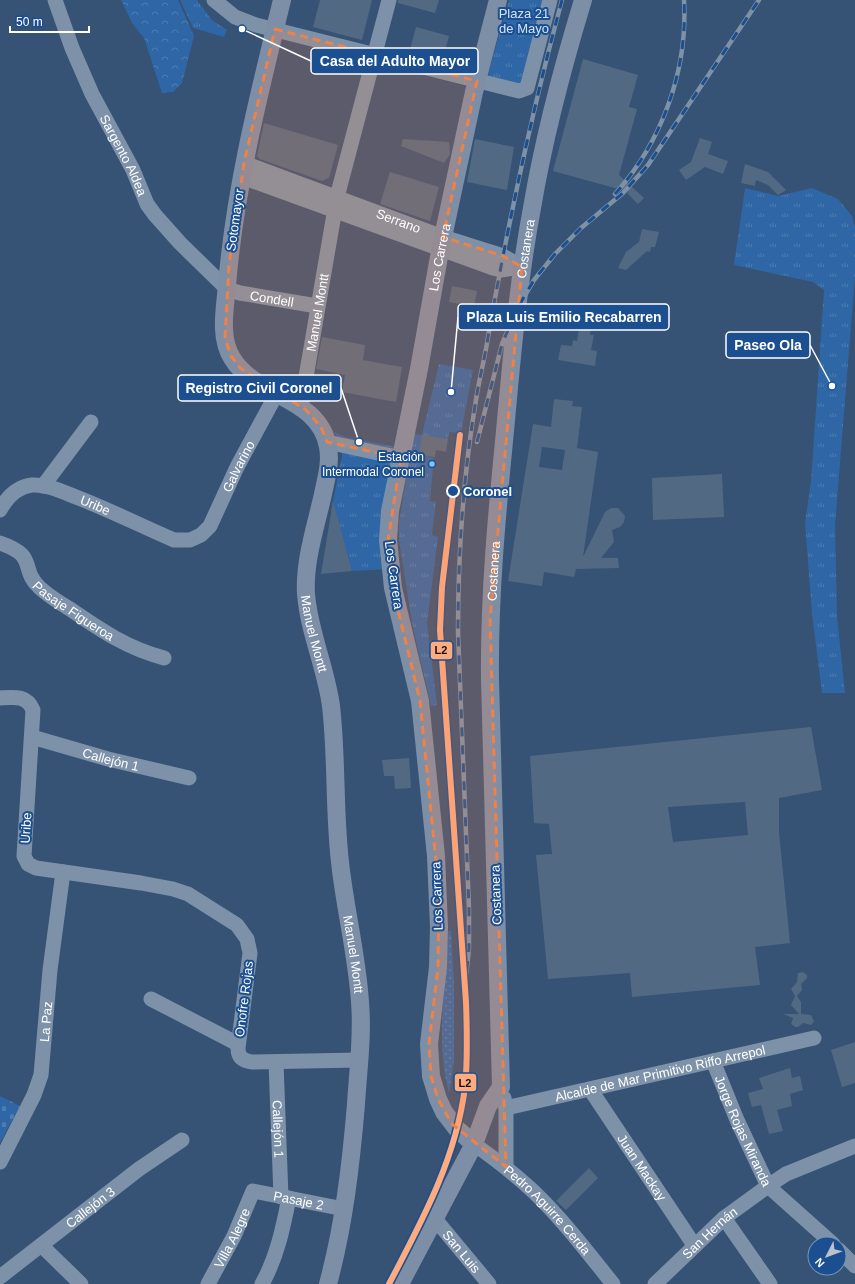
<svg xmlns="http://www.w3.org/2000/svg" width="855" height="1284" font-family="Arial,sans-serif">
<style>
.grass{fill:url(#grass-dots)}
.forest{fill:url(#forest-crowns)}
.cemetery{fill:url(#cemetery-stones)}
.park{fill:url(#park-tufts)}
.building{fill:#526984;fill-rule:evenodd}
.lines{fill:none;stroke-linecap:round;stroke-linejoin:round}
.minor{stroke:#7d92a8;stroke-width:15}
.major{stroke:#7d8ea7;stroke-width:18}
.rail-casing{stroke:#7e92a7;stroke-width:4.5}
.rail{stroke:#1b4f8f;stroke-width:3;stroke-dasharray:9;stroke-linecap:butt}
.rail-1-casing{stroke:#1b4f8f;stroke-width:9}
.rail-1{stroke:#ffab80;stroke-width:6}
.marked{fill:#ee8249;fill-opacity:0.2;stroke:#ee8249;stroke-width:3;stroke-dasharray:8 5;stroke-linejoin:round}
.bus-dot{fill:#80c4ff;stroke:#1b4f8f;stroke-width:1.5}
.stop-dot{fill:#1b4f8f;stroke:#fff;stroke-width:2}
.labels{text-anchor:middle;dominant-baseline:central;stroke-width:4;stroke-linejoin:round;paint-order:stroke}
.bus-label{font-size:12px;fill:#fff;stroke:#1b4f8f;text-anchor:end}
.park-label{font-size:13px;fill:#cfe3fa;stroke:#1b4f8f}
.street-label{font-size:13px;fill:#fff;stroke:#1b4f8f}
.stop-label{font-size:13px;font-weight:bold;fill:#fff;stroke:#1b4f8f;text-anchor:start}
.leader{fill:none;stroke:#fff;stroke-width:1.5}
.callout-dot{fill:#fff;stroke:#1b4f8f;stroke-width:1.5}
.callout{fill:#1b4f8f;stroke:#fff;stroke-width:1.5}
.callout-label{font-size:14px;text-anchor:middle;font-weight:bold;fill:#fff}
.line-badge{stroke:#1b4f8f;stroke-width:1.5}
.pale-badge-label{font-size:11px;text-anchor:middle;font-weight:bold;fill:#111}
</style>
<defs>
<pattern id="grass-dots" width="8" height="8" patternUnits="userSpaceOnUse"><rect width="8" height="8" fill="#2f66a5"/><path d="M2 2h.1M6 6h.1" fill="none" stroke="#4e7db2" stroke-width="1.8" stroke-linecap="round"/></pattern>
<pattern id="forest-crowns" width="20" height="18" patternUnits="userSpaceOnUse"><rect width="20" height="18" fill="#2f66a5"/><path d="M2 6a3 3 0 1 1 6 0M12 15a3 3 0 1 1 6 0" fill="none" stroke="#4e7db2"/></pattern>
<pattern id="cemetery-stones" width="16" height="16" patternUnits="userSpaceOnUse"><rect width="16" height="16" fill="#2f66a5"/><path d="M2 7V4a2 2 0 0 1 4 0v3zM10 15v-3a2 2 0 0 1 4 0v3z" fill="#4e7db2"/></pattern>
<pattern id="park-tufts" width="24" height="20" patternUnits="userSpaceOnUse"><rect width="24" height="20" fill="#2f66a5"/><path d="M3 7l-1-3M5 7V3M7 7l1-3M15 17l-1-3M17 17v-4M19 17l1-3" fill="none" stroke="#4e7db2"/></pattern>
</defs>
<rect width="100%" height="100%" fill="#365274"/>
<path class="grass" d="M448,931H451L454,983V1060L449,1093C435,1041 446,983 448,931Z"/>
<path class="forest" d="M121,0H178L194,36L182,83L173,92L162,93L144,38L132,23Z"/>
<path class="cemetery" d="M0,1096L20,1106L0,1143Z"/>
<g class="park">
<path d="M180,0H197L212,20L227,30L224,37L193,28Z"/>
<path d="M509,0H554L523,86L491,77L488,74Z"/>
<path d="M745,188L778,196L812,188L838,199L852,216L855,227V276L835,525L837,616L845,693H822L812,614L805,523L811,481L824,290L813,282L734,265Z"/>
<path d="M439,364L473,370L461,433L449,432L448,439L420,455L434,458L430,501L436,502L432,535L438,537L427,623L437,705L431,706L412,623L399,540V523L414,434L422,435Z"/>
<path d="M334,432L345,437L401,448L389,569L352,571L336,515L331,511L342,456L341,444Z"/>
</g>
<g class="building">
<path d="M320,0H372L362,40L313,27Z"/>
<path d="M398,0H439L435,13L398,3Z"/>
<path d="M416,27L449,36L442,62L409,53Z"/>
<path d="M583,59L638,75L629,107L637,109L619,175L644,198L638,204L627,193L629,192L553,171Z"/>
<path d="M264,123L338,145L329,178L322,181L260,159L257,156Z"/>
<path d="M700,138L712,142L708,154L728,161L723,174L705,167L686,180L679,170L691,162Z"/>
<path d="M403,139L449,142L450,154L444,163L401,146Z"/>
<path d="M475,139L514,147L507,190L467,182Z"/>
<path d="M745,164L768,172L786,190L778,195L768,185L756,180L755,186L741,183Z"/>
<path d="M390,172L439,187L430,221L380,204Z"/>
<path d="M642,229L659,232L655,247H651L650,252L647,251L626,270L618,268L626,252L639,242Z"/>
<path d="M452,286L477,291L474,307L449,302Z"/>
<path d="M582,310L594,312L590,335H594L591,350L597,351L595,366L558,360L561,345L572,346L573,340L577,341Z"/>
<path d="M322,337L365,345L363,360L402,367L396,402L342,392L345,375L316,369Z"/>
<path d="M554,399L573,401L572,406L582,407L577,448L598,452L583,557L605,512L611,508H618L625,516L624,522L620,527L612,530L614,542L601,558H618L619,568L576,569L574,577L544,572L542,586L508,581L533,424L551,427ZM542,447L565,450L562,470L539,467Z"/>
<path d="M422,435L448,439L446,452L436,450L435,457L419,455Z"/>
<path d="M722,474L724,517L653,520L652,478Z"/>
<path d="M333,501L352,571L321,574Z"/>
<path d="M811,727L822,790L779,798V832L790,943L755,947L760,985L632,997L630,973L548,979L536,855L552,854L549,824L534,823L530,756ZM745,802L748,835L673,842L668,807Z"/>
<path d="M409,758L411,788L395,789L394,776H384L382,760Z"/>
<path d="M803,972L807,975V978L801,984L802,990L797,996L801,1002V1014L811,1015L814,1021L811,1025L803,1023L798,1027H795L791,1024L793,1018L783,1014H799L791,1005L795,996L791,989L797,982L798,973Z"/>
<path d="M855,1042V1083L842,1087L831,1050Z"/>
<path d="M790,1068L792,1078L800,1076L803,1090L790,1094L792,1106L777,1110L783,1131L769,1134L761,1105L752,1107L748,1093L763,1089L759,1078Z"/>
<path d="M589,1168L598,1178L566,1210L556,1201Z"/>
</g>
<g class="lines">
<g class="minor">
<path id="s1" d="M55,0L72,48L92,94L133,170L147,204L155,215L180,243L227,289L240,293L317,306"/>
<path d="M214,0L235,17L256,25L519,91L527,88L550,0"/>
<path id="s2" d="M244,163L443,237L503,256L522,267"/>
<path d="M242,177L493,268L501,270L522,267"/>
<path id="s3" d="M301,406L337,197L389,0"/>
<path d="M327,442L401,458"/>
<path d="M43,486L91,422"/>
<path id="s4" d="M0,510C7,497 17,487 32,485C47,484 63,492 76,497C110,510 141,526 174,540H190L201,535L210,526L237,467L277,393"/>
<path id="s5" d="M0,543C39,556 19,569 40,588C49,596 60,603 70,609C102,631 127,648 164,658"/>
<path d="M0,698C14,697 27,695 33,710L24,856L28,864L36,868L141,883L173,889L188,894L237,925L247,939L250,953L238,1048C238,1057 243,1061 252,1062L359,1060"/>
<path id="s6" d="M32,737L108,759L189,778"/>
<path d="M151,999L238,1044"/>
<path id="s7" d="M713,1061L737,1120L768,1186L833,1244"/>
<path id="s8" d="M276,1062L281,1197"/>
<path id="s9" d="M590,1089L694,1245"/>
<path d="M504,1098L506,1108V1167"/>
<path id="s10" d="M506,1108L814,1038"/>
<path id="s11" d="M474,1144C495,1159 516,1175 535,1193C564,1221 588,1253 613,1284"/>
<path id="s12" d="M0,1162L34,1095L41,1075L50,970L63,872"/>
<path d="M724,1218L770,1284"/>
<path id="s13" d="M435,1219L489,1284"/>
<path d="M42,1246L81,1284"/>
<path d="M839,1250L855,1266"/>
<path id="s14" d="M0,1277L139,1169L182,1140"/>
<path id="s15" d="M208,1284L234,1236L253,1191L344,1209"/>
<path d="M262,1284C277,1257 283,1228 289,1198"/>
<path id="s16" d="M655,1284L724,1218L768,1186L786,1174L855,1146"/>
</g>
<g class="major">
<path id="s17" d="M282,0C259,94 235,188 227,285C225,309 219,337 232,358C256,398 319,396 328,447C331,463 326,479 323,494C316,526 304,561 306,594C309,632 326,668 331,706C337,758 334,810 340,862C345,909 357,955 360,1002C363,1036 358,1070 356,1104C351,1164 344,1225 328,1284"/>
<path id="s18" d="M474,1144L457,1129L444,1112L438,1099L431,1076L429,1044L438,967L439,927L436,856L420,701L393,588L388,540L390,511L419,369L440,251L474,92L498,0"/>
<path id="s19" d="M400,1284L474,1144L488,1106L501,1087L490,679C489,596 497,513 505,431C512,356 518,282 532,208C544,137 562,69 583,0"/>
</g>
<g class="rail-casing">
<g id="rail">
<path d="M615,194C662,142 688,70 684,0"/>
<path d="M477,442L502,344L517,309L534,280L555,254L581,228L623,193L648,165L759,0"/>
<path d="M465,988L469,948V909L458,632C458,554 463,476 476,400C479,379 485,358 488,337C508,224 532,111 562,0"/>
</g>
</g>
<use href="#rail" class="rail"/>
<g class="rail-1-casing">
<path id="rail-1" d="M389,1284C422,1221 456,1159 465,1087C468,1059 467,1030 466,1002L440,630L442,587L460,435"/>
</g>
<use href="#rail-1" class="rail-1"/>
</g>
<path class="marked" d="M275,29L477,81L443,237L503,256L522,267L490,619L506,1167L452,1124L438,1099L431,1076L429,1044L438,967L439,892L420,701L398,610L388,540L401,458L327,442L321,427L306,410L240,368L231,356L225,338L229,265L244,163Z"/>
<circle class="bus-dot" cx="432" cy="464" r="3.5"/>
<circle class="stop-dot" cx="453" cy="491" r="6"/>
<g class="labels">
<g class="bus-label">
<text x="424" y="457">Estación<tspan x="424" dy="15">Intermodal Coronel</tspan></text>
</g>
<g class="park-label">
<text x="524" y="13">Plaza 21<tspan x="524" dy="15">de Mayo</tspan></text>
</g>
<g class="street-label">
<text stroke="none"><textPath href="#s1" startOffset="170">Sargento Aldea</textPath></text>
<text transform="translate(235 220) rotate(-82)">Sotomayor</text>
<text stroke="none"><textPath href="#s2" startOffset="165">Serrano</textPath></text>
<text stroke="none"><textPath href="#s19" startOffset="1062">Costanera</textPath></text>
<text stroke="none"><textPath href="#s18" startOffset="911">Los Carrera</textPath></text>
<text stroke="none"><textPath href="#s1" startOffset="387">Condell</textPath></text>
<text stroke="none"><textPath href="#s3" startOffset="95">Manuel Montt</textPath></text>
<text stroke="none"><textPath href="#s4" startOffset="302">Galvarino</textPath></text>
<text stroke="none"><textPath href="#s4" startOffset="109">Uribe</textPath></text>
<text stroke="none"><textPath href="#s19" startOffset="738">Costanera</textPath></text>
<text transform="translate(394 575) rotate(82)">Los Carrera</text>
<text stroke="none"><textPath href="#s5" startOffset="104">Pasaje Figueroa</textPath></text>
<text stroke="none"><textPath href="#s17" startOffset="690">Manuel Montt</textPath></text>
<text stroke="none"><textPath href="#s6" startOffset="82">Callejón 1</textPath></text>
<text transform="translate(26 828) rotate(-86)">Uribe</text>
<text transform="translate(496 895) rotate(-92)">Costanera</text>
<text transform="translate(437 896) rotate(-92)">Los Carrera</text>
<text stroke="none"><textPath href="#s17" startOffset="1014">Manuel Montt</textPath></text>
<text transform="translate(244 999) rotate(-83)">Onofre Rojas</text>
<text stroke="none"><textPath href="#s12" startOffset="150">La Paz</textPath></text>
<text stroke="none"><textPath href="#s10" startOffset="158">Alcalde de Mar Primitivo Riffo Arrepol</textPath></text>
<text stroke="none"><textPath href="#s8" startOffset="67">Callejón 1</textPath></text>
<text stroke="none"><textPath href="#s7" startOffset="76">Jorge Rojas Miranda</textPath></text>
<text stroke="none"><textPath href="#s9" startOffset="94">Juan Mackay</textPath></text>
<text stroke="none"><textPath href="#s15" startOffset="150">Pasaje 2</textPath></text>
<text stroke="none"><textPath href="#s14" startOffset="114">Callejón 3</textPath></text>
<text stroke="none"><textPath href="#s11" startOffset="99">Pedro Aguirre Cerda</textPath></text>
<text stroke="none"><textPath href="#s16" startOffset="75">San Hernán</textPath></text>
<text stroke="none"><textPath href="#s15" startOffset="52">Villa Alegre</textPath></text>
<text stroke="none"><textPath href="#s13" startOffset="42">San Luis</textPath></text>
</g>
<g class="stop-label">
<text x="463" y="491">Coronel</text>
</g>
</g>
<path class="leader" d="M242 29L311 61M451 392L458 317M832 386L810 345M359 442L341 388"/>
<g class="callout-dot">
<circle cx="242" cy="29" r="4"/>
<circle cx="451" cy="392" r="4"/>
<circle cx="832" cy="386" r="4"/>
<circle cx="359" cy="442" r="4"/>
</g>
<g class="callout">
<rect x="311" y="48" width="167" height="26" rx="4"/>
<rect x="458" y="304" width="211" height="26" rx="4"/>
<rect x="726" y="332" width="84" height="26" rx="4"/>
<rect x="178" y="375" width="163" height="26" rx="4"/>
</g>
<g class="callout-label">
<text x="395" y="66">Casa del Adulto Mayor</text>
<text x="564" y="322">Plaza Luis Emilio Recabarren</text>
<text x="768" y="350">Paseo Ola</text>
<text x="259" y="393">Registro Civil Coronel</text>
</g>
<g class="line-badge">
<rect x="430" y="641" width="23" height="19" rx="4" fill="#ffab80"/>
<rect x="454" y="1073" width="23" height="19" rx="4" fill="#ffab80"/>
</g>
<g class="pale-badge-label">
<text x="441" y="654">L2</text>
<text x="465" y="1087">L2</text>
</g>
<g transform="translate(827 1256) rotate(228)"><circle r="19" fill="#1b4f8f" stroke="#7695bc"/>
<path d="M0-3L7 15L0 10L-7 15Z" fill="#b9c2ce"/>
<text y="-6" font-size="11" font-weight="bold" text-anchor="middle" fill="#ffffff">N</text>
</g>
<path d="M10 26v6h79v-6" fill="none" stroke="#ffffff" stroke-width="2"/>
<text x="16" y="26" font-size="12" fill="#ffffff" stroke="#1b4f8f" stroke-width="3" paint-order="stroke">50 m</text>
</svg>
